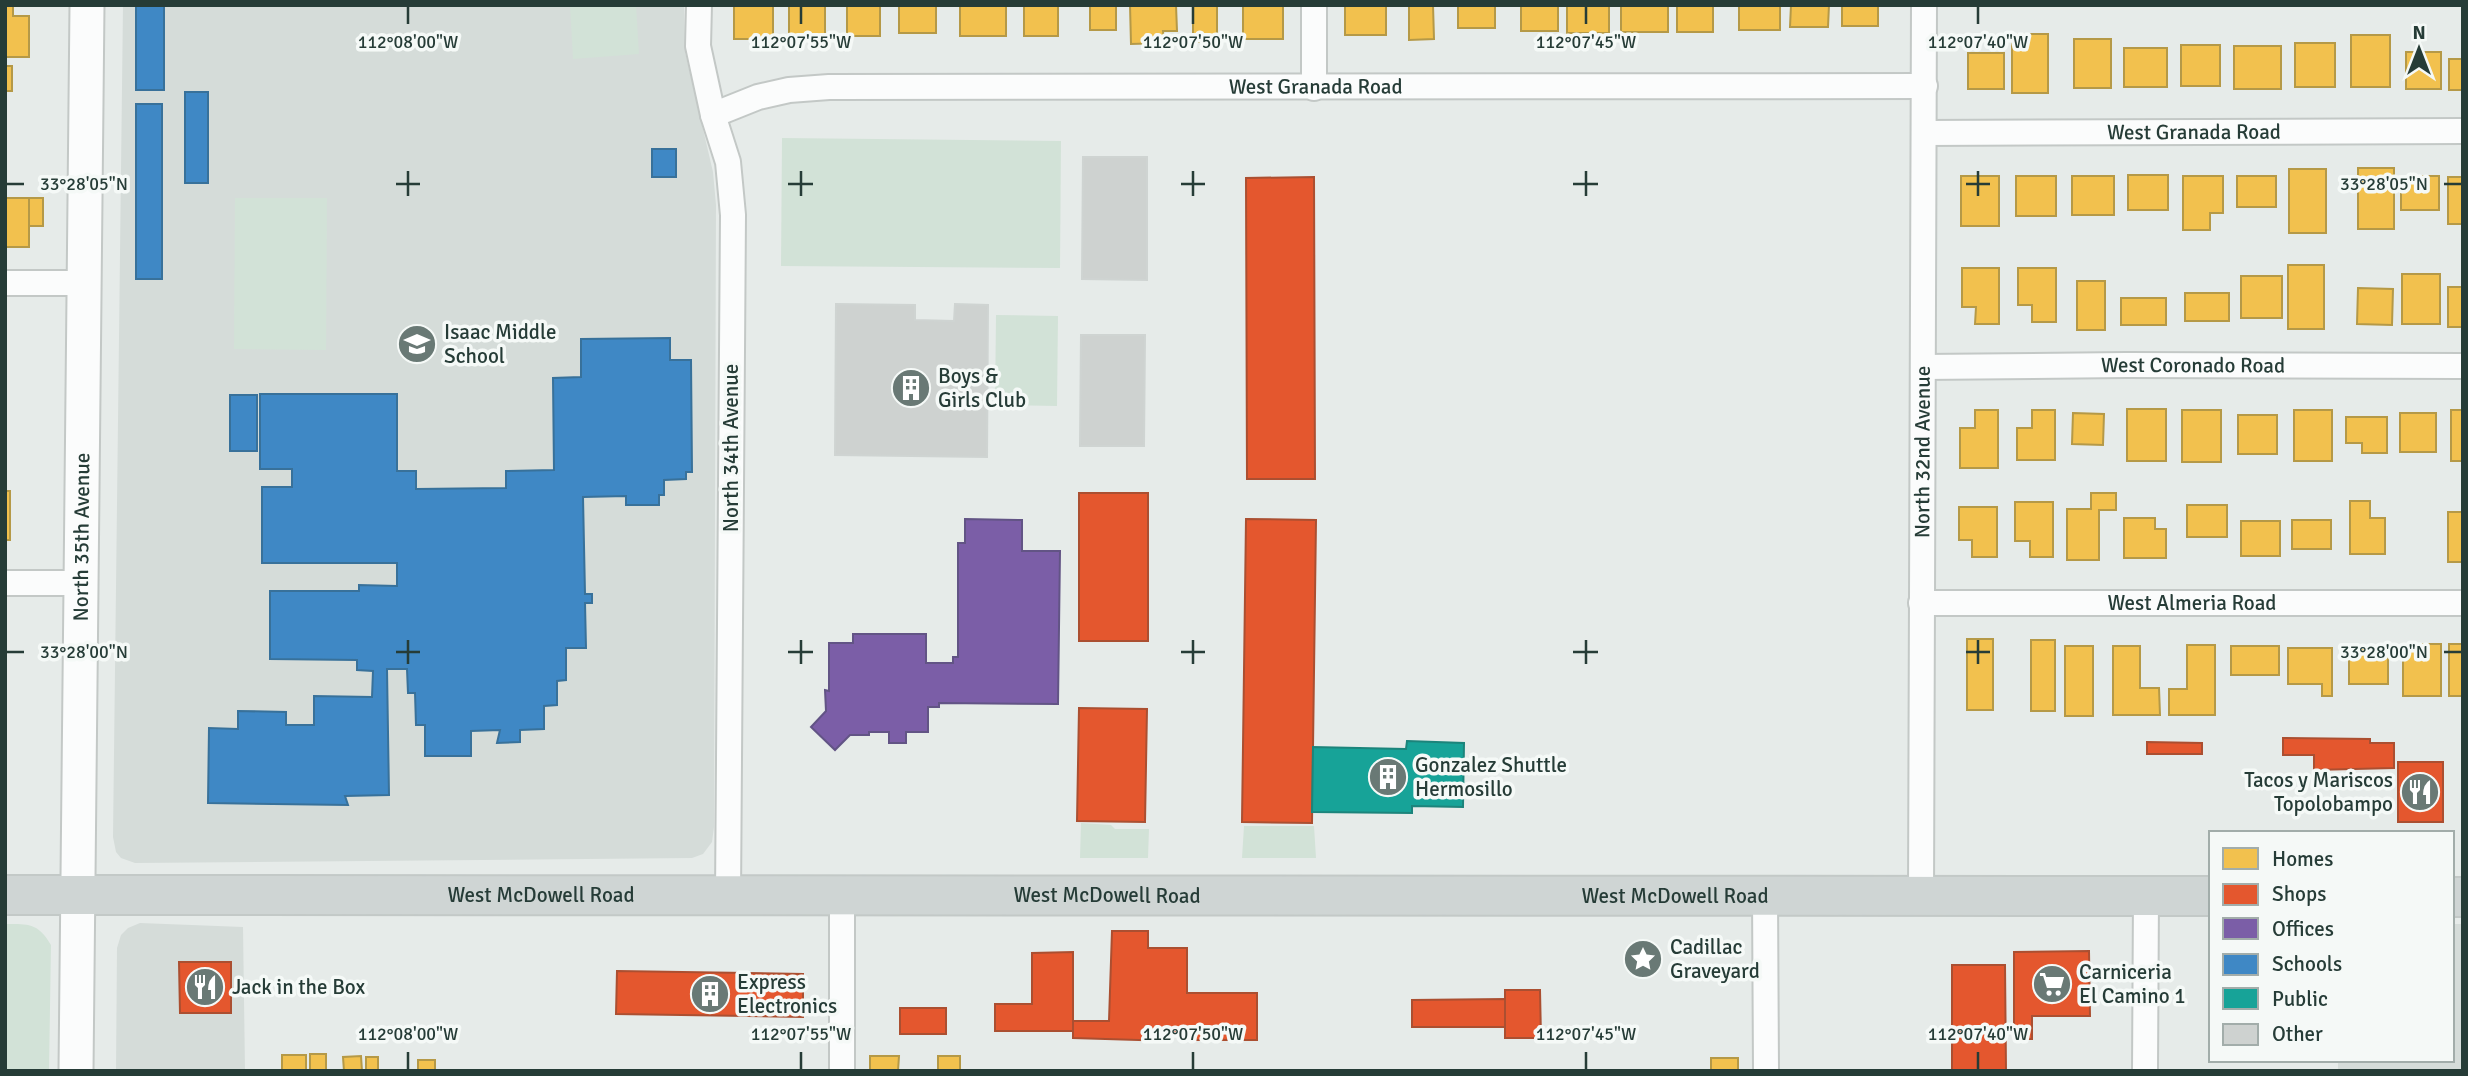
<svg xmlns="http://www.w3.org/2000/svg" width="2468" height="1076" font-family="Signika,sans-serif">
<style>
.built{fill:#d5dcd9}
.green{fill:#d2e2d7}
.homes{fill:#f2c14e;stroke:#b59947;stroke-width:2}
.shops{fill:#e4572e;stroke:#ab4f31;stroke-width:2}
.offices{fill:#7b5ea7;stroke:#625485;stroke-width:2}
.schools{fill:#3f88c5;stroke:#38719a;stroke-width:2}
.public{fill:#17a398;stroke:#1c847b;stroke-width:2}
.building{fill:#ced2d0;stroke:#cfd4d2;stroke-width:2}
.lines{fill:none;stroke-linecap:round;stroke-linejoin:round}
.street-casing{stroke:#c3c8c6;stroke-width:28}
.secondary-casing{stroke:#c3c8c6;stroke-width:37}
.primary-casing{stroke:#c3c9c7;stroke-width:42}
.street{stroke:#fbfcfc;stroke-width:24}
.secondary{stroke:#fbfcfc;stroke-width:33}
.primary{stroke:#cfd5d4;stroke-width:38}
.ticks{fill:none;stroke:#263c37;stroke-width:2.5}
.labels{text-anchor:middle;dominant-baseline:central;stroke-width:7;stroke-linejoin:round;paint-order:stroke}
.street-label{font-size:21px;fill:#263c37;stroke:#f5f9f7}
.poi-label{font-size:21px;fill:#263c37;stroke:#f5f9f7;text-anchor:start}
.ticks-label{font-size:18px;text-anchor:middle;fill:#263c37;stroke:#f5f9f7;stroke-width:7;stroke-linejoin:round;paint-order:stroke}
</style>
<rect width="100%" height="100%" fill="#e6ebe9"/>
<g class="built">
<path d="M123,5H684L685,52L713,172L716,205L714,827L712,842L703,854L692,858L135,863L121,858L116,852L113,837Z"/>
<path d="M140,923L243,927L245,1071H116L117,948L121,935L128,928Z"/>
<path d="M2452,924H2463V1071H2338V1060H2452Z"/>
</g>
<g class="green">
<path d="M570,5H636L639,54L573,59Z"/>
<path d="M782,138L1061,141L1060,268L781,266Z"/>
<path d="M235,198H327L326,350L234,349Z"/>
<path d="M996,315L1058,316L1057,406L995,405Z"/>
<path d="M1081,823L1111,825L1115,829H1149L1148,858H1080Z"/>
<path d="M1244,826H1314L1316,858H1242Z"/>
<path d="M5,924C29,924 38,923 51,945L49,1071H5Z"/>
</g>
<g class="homes">
<path d="M5,5H13V16H29V57H5Z"/>
<rect x="734" y="5" width="39" height="34"/>
<path d="M789,5H825V37L789,36Z"/>
<rect x="847" y="5" width="33" height="31"/>
<rect x="899" y="5" width="37" height="28"/>
<path d="M977,5H1006V36H960V6Z"/>
<rect x="1024" y="5" width="34" height="31"/>
<rect x="1090" y="5" width="26" height="25"/>
<path d="M1130,5H1176L1177,31H1163L1164,43L1131,44Z"/>
<rect x="1193" y="5" width="24" height="37"/>
<rect x="1243" y="5" width="40" height="34"/>
<rect x="1345" y="5" width="41" height="30"/>
<path d="M1409,5H1433L1434,39L1409,40Z"/>
<rect x="1458" y="5" width="37" height="23"/>
<rect x="1521" y="5" width="37" height="26"/>
<rect x="1567" y="5" width="42" height="28"/>
<rect x="1621" y="5" width="47" height="27"/>
<rect x="1677" y="5" width="36" height="27"/>
<rect x="1739" y="5" width="41" height="25"/>
<path d="M1791,5H1829L1828,27H1790Z"/>
<rect x="1842" y="5" width="36" height="21"/>
<rect x="2012" y="34" width="36" height="59"/>
<rect x="2351" y="35" width="39" height="52"/>
<rect x="2074" y="39" width="37" height="49"/>
<rect x="2295" y="43" width="40" height="44"/>
<rect x="2181" y="45" width="39" height="41"/>
<rect x="2234" y="46" width="47" height="43"/>
<rect x="2124" y="48" width="43" height="39"/>
<rect x="2406" y="52" width="35" height="37"/>
<rect x="1968" y="53" width="36" height="36"/>
<rect x="2449" y="59" width="14" height="31"/>
<rect x="5" y="66" width="7" height="25"/>
<rect x="2358" y="168" width="36" height="61"/>
<rect x="2289" y="169" width="37" height="64"/>
<rect x="2128" y="175" width="40" height="35"/>
<rect x="1961" y="176" width="38" height="50"/>
<rect x="2016" y="176" width="40" height="40"/>
<rect x="2072" y="176" width="42" height="39"/>
<path d="M2183,176H2223V213H2210V230H2183Z"/>
<rect x="2237" y="176" width="39" height="31"/>
<rect x="2401" y="176" width="38" height="34"/>
<rect x="2448" y="177" width="15" height="47"/>
<rect x="5" y="198" width="24" height="49"/>
<rect x="29" y="198" width="14" height="28"/>
<rect x="2288" y="265" width="36" height="64"/>
<path d="M1962,268H1999V324H1975L1976,307H1962Z"/>
<path d="M2018,268H2056V322H2032V305H2018Z"/>
<rect x="2402" y="274" width="38" height="50"/>
<rect x="2241" y="276" width="41" height="42"/>
<rect x="2077" y="281" width="28" height="49"/>
<rect x="2448" y="287" width="15" height="40"/>
<path d="M2358,288L2393,289L2392,325L2357,324Z"/>
<rect x="2185" y="293" width="44" height="28"/>
<rect x="2121" y="298" width="45" height="27"/>
<rect x="2127" y="409" width="39" height="52"/>
<path d="M1975,410H1998V468H1960V428H1975Z"/>
<path d="M2032,410H2055V460H2017V428H2032Z"/>
<rect x="2182" y="410" width="39" height="52"/>
<rect x="2294" y="410" width="38" height="51"/>
<rect x="2451" y="410" width="12" height="51"/>
<path d="M2073,413L2104,414L2103,445L2072,444Z"/>
<rect x="2400" y="413" width="36" height="39"/>
<rect x="2238" y="415" width="39" height="39"/>
<path d="M2346,417H2387V453H2362V443H2346Z"/>
<rect x="5" y="491" width="5" height="49"/>
<path d="M2091,493H2116V510H2099V560H2067V509H2091Z"/>
<path d="M2350,501H2370V518H2385V554H2350Z"/>
<path d="M2015,502H2053V557H2030V541H2015Z"/>
<rect x="2187" y="505" width="40" height="32"/>
<path d="M1959,507H1997V557H1972V540H1959Z"/>
<rect x="2448" y="512" width="15" height="50"/>
<path d="M2124,518H2155V529H2166V558H2124Z"/>
<rect x="2292" y="520" width="39" height="29"/>
<rect x="2241" y="521" width="39" height="35"/>
<rect x="1967" y="639" width="26" height="71"/>
<rect x="2031" y="640" width="24" height="71"/>
<rect x="2403" y="644" width="38" height="52"/>
<rect x="2449" y="644" width="14" height="52"/>
<path d="M2187,645H2215V715H2169V689H2187Z"/>
<rect x="2065" y="646" width="28" height="70"/>
<path d="M2113,646H2140V688H2159L2160,715H2113Z"/>
<rect x="2231" y="646" width="48" height="29"/>
<path d="M2288,648H2332V696H2322V684H2288Z"/>
<rect x="2349" y="648" width="39" height="36"/>
<rect x="310" y="1054" width="16" height="17"/>
<rect x="282" y="1055" width="24" height="16"/>
<path d="M361,1056L362,1071H344L343,1057Z"/>
<path d="M870,1056H899L898,1071H870Z"/>
<rect x="938" y="1056" width="22" height="15"/>
<path d="M366,1057H378V1070L366,1071Z"/>
<rect x="1711" y="1058" width="27" height="13"/>
<rect x="418" y="1060" width="17" height="11"/>
</g>
<g class="shops">
<path d="M1314,177L1315,479H1247L1246,178Z"/>
<rect x="1079" y="493" width="69" height="148"/>
<path d="M1246,519L1316,520L1312,823L1242,822Z"/>
<path d="M1079,708L1147,709L1145,822L1077,821Z"/>
<path d="M2283,738L2370,739V743H2394V768L2314,770V755H2283Z"/>
<path d="M2147,742L2202,743V754H2147Z"/>
<rect x="2398" y="762" width="45" height="60"/>
<path d="M1112,931H1148V948H1187V993H1257V1040H1190V1036L1171,1035V1041L1073,1038V1021H1109Z"/>
<path d="M2089,951L2090,1016H2032V1039H2014V952Z"/>
<path d="M1073,952V1031H995V1004H1032V953Z"/>
<path d="M179,962H231V1013H180Z"/>
<path d="M1952,965H2005L2006,1071H1952Z"/>
<path d="M617,971L803,974V1017L616,1014Z"/>
<path d="M1505,990H1540L1541,1038H1505Z"/>
<path d="M1505,999V1027H1412V1000Z"/>
<rect x="900" y="1008" width="46" height="26"/>
</g>
<path class="offices" d="M965,519L1022,520V551H1060L1058,704L939,703V707H928V732H906V743H889V732H869V735H850L835,750L811,727L826,711L825,690L829,691V643H853V634H926V663H953V657H958V543H965Z"/>
<g class="schools">
<rect x="136" y="5" width="28" height="85"/>
<rect x="185" y="92" width="23" height="91"/>
<rect x="136" y="104" width="26" height="175"/>
<rect x="652" y="149" width="24" height="28"/>
<path d="M670,338V360H691L692,472H686V479L664,480V495H659V505H626V496L583,497L585,594H592V603H585L586,648H566V680L557,681V705L544,706V729L520,730V742L497,743L500,730L471,731V756H425V725H416L415,693H408L407,669H387L389,795L345,796L348,805L208,803L209,728L238,729V711L286,712V725H314V696L372,697L373,671L357,670V660L270,659V591H359V585L397,586V563H262V487H292V469H260V394H397V471H416V489L506,488V471L554,470L553,378L581,377V339Z"/>
<rect x="230" y="395" width="27" height="56"/>
</g>
<path class="public" d="M1407,741L1464,743L1463,807L1412,806V813L1312,812L1313,747L1406,749Z"/>
<g class="building">
<path d="M1083,157H1147V280L1082,279Z"/>
<path d="M836,304L915,305V320L954,321L955,304L988,305L987,457L835,455Z"/>
<path d="M1081,335H1145L1144,446H1080Z"/>
</g>
<g class="lines">
<g class="street-casing">
<g id="street">
<path d="M699,5L698,46L713,115L728,162L733,215L728,896"/>
<path d="M1314,88V5"/>
<path id="s1" d="M713,115L758,97L789,90L829,87L1925,86"/>
<path id="s2" d="M1924,133L2463,131"/>
<path d="M5,283H85"/>
<path id="s3" d="M1923,367L2126,365L2463,366"/>
<path d="M5,583H81"/>
<path id="s4" d="M1921,603H2463"/>
<path d="M1765,896L1766,1071"/>
<path id="s5" d="M1921,896L1924,5"/>
<path d="M842,1071V896"/>
<path d="M2145,1071L2146,896"/>
</g>
</g>
<g class="secondary-casing">
<g id="secondary">
<path id="s6" d="M76,1071L87,5"/>
</g>
</g>
<g class="primary-casing">
<g id="primary">
<path id="s7" d="M5,895L2211,896"/>
<path d="M2452,897H2463"/>
</g>
</g>
<use href="#street" class="street"/>
<use href="#secondary" class="secondary"/>
<use href="#primary" class="primary"/>
</g>
<path class="ticks" d="M408,7V24M801,7V24M1193,7V24M1586,7V24M1978,7V24M408,171V196M801,171V196M1193,171V196M1586,171V196M1978,171V196M7,184H24M396,184H420M788,184H813M1181,184H1205M1573,184H1598M1966,184H1990M2444,184H2461M408,640V664M801,640V664M1193,640V664M1586,640V664M1978,640V664M7,652H24M396,652H420M788,652H813M1181,652H1205M1573,652H1598M1966,652H1990M2444,652H2461M408,1052V1069M801,1052V1069M1193,1052V1069M1586,1052V1069M1978,1052V1069"/>
<defs>
<g id="school-disc" transform="scale(2.0125)"><circle r="9.5" fill="#697975" stroke="#f5f9f7"/><path d="M0-5L7-2L0 1L-7-2ZM-4 1L0 2.5L4 1V4Q0 6-4 4Z" fill="#fff"/></g>
<g id="building-disc" transform="scale(2.0125)"><circle r="9.5" fill="#697975" stroke="#f5f9f7"/><path d="M-4-6H4V6H1V3H-1V6H-4ZM-2.5-4.3h1.7v1.8h-1.7ZM.8-4.3h1.7v1.8H.8ZM-2.5-1h1.7V.8h-1.7ZM.8-1h1.7V.8H.8Z" fill="#fff"/></g>
<g id="restaurant-disc" transform="scale(2.0125)"><circle r="9.5" fill="#697975" stroke="#f5f9f7"/><path d="M-5-6h1v4h1v-4h1v4h1v-4h1v5L-1.5 .5V6h-2V.5L-5-1ZM5-6V6H3V1.5H1.5Q1.5-4 5-6Z" fill="#fff"/></g>
<g id="sight-disc" transform="scale(2.0125)"><circle r="9.5" fill="#697975" stroke="#f5f9f7"/><path d="M0-6L1.8-2.2L6-1.7L2.9 1.2L3.7 5.4L0 3.3L-3.7 5.4L-2.9 1.2L-6-1.7L-1.8-2.2Z" fill="#fff"/></g>
<g id="supermarket-disc" transform="scale(2.0125)"><circle r="9.5" fill="#697975" stroke="#f5f9f7"/><path d="M-6-5.5h2.5l.6 2H6L4.5 2H-2.5L-4.4-4H-6ZM-1.5 3.2a1.3 1.3 0 1 0 .1 0ZM3 3.2a1.3 1.3 0 1 0 .1 0Z" fill="#fff"/></g>
</defs>
<g fill-rule="evenodd">
<use href="#school-disc" x="417" y="344"/>
<use href="#building-disc" x="911" y="388"/>
<use href="#building-disc" x="1388" y="777"/>
<use href="#restaurant-disc" x="2420" y="792"/>
<use href="#sight-disc" x="1643" y="959"/>
<use href="#supermarket-disc" x="2052" y="984"/>
<use href="#restaurant-disc" x="205" y="987"/>
<use href="#building-disc" x="710" y="994"/>
</g>
<g class="labels">
<g class="street-label">
<text stroke="none"><textPath href="#s1" startOffset="607">West Granada Road</textPath></text>
<text stroke="none"><textPath href="#s2" startOffset="270">West Granada Road</textPath></text>
<text stroke="none"><textPath href="#s3" startOffset="270">West Coronado Road</textPath></text>
<text transform="translate(731 448) rotate(-90)">North 34th Avenue</text>
<text stroke="none"><textPath href="#s5" startOffset="444">North 32nd Avenue</textPath></text>
<text stroke="none"><textPath href="#s6" startOffset="534">North 35th Avenue</textPath></text>
<text stroke="none"><textPath href="#s4" startOffset="271">West Almeria Road</textPath></text>
<text stroke="none"><textPath href="#s7" startOffset="536">West McDowell Road</textPath></text>
<text stroke="none"><textPath href="#s7" startOffset="1102">West McDowell Road</textPath></text>
<text stroke="none"><textPath href="#s7" startOffset="1670">West McDowell Road</textPath></text>
</g>
<g class="poi-label">
<text x="444" y="332">Isaac Middle<tspan x="444" dy="24">School</tspan></text>
<text x="938" y="376">Boys &amp;<tspan x="938" dy="24">Girls Club</tspan></text>
<text x="1415" y="765">Gonzalez Shuttle<tspan x="1415" dy="24">Hermosillo</tspan></text>
<text x="2393" y="780" text-anchor="end">Tacos y Mariscos<tspan x="2393" dy="24">Topolobampo</tspan></text>
<text x="1670" y="947">Cadillac<tspan x="1670" dy="24">Graveyard</tspan></text>
<text x="2079" y="972">Carniceria<tspan x="2079" dy="24">El Camino 1</tspan></text>
<text x="737" y="982">Express<tspan x="737" dy="24">Electronics</tspan></text>
<text x="232" y="987">Jack in the Box</text>
</g>
</g>
<g class="ticks-label">
<text x="408" y="48">112°08'00"W</text>
<text x="801" y="48">112°07'55"W</text>
<text x="1193" y="48">112°07'50"W</text>
<text x="1586" y="48">112°07'45"W</text>
<text x="1978" y="48">112°07'40"W</text>
<text x="84" y="190">33°28'05"N</text>
<text x="2384" y="190">33°28'05"N</text>
<text x="84" y="658">33°28'00"N</text>
<text x="2384" y="658">33°28'00"N</text>
<text x="408" y="1040">112°08'00"W</text>
<text x="801" y="1040">112°07'55"W</text>
<text x="1193" y="1040">112°07'50"W</text>
<text x="1586" y="1040">112°07'45"W</text>
<text x="1978" y="1040">112°07'40"W</text>
</g>
<rect width="2468" height="1076" fill="none" stroke="#263c37" stroke-width="14"/>
<rect x="2209" y="831" width="245" height="231" fill="#f5f9f7" stroke="#a2adaa" stroke-width="2"/>
<rect x="2223" y="848" width="35" height="21" fill="#f2c14e" stroke="#a2adaa" stroke-width="2"/>
<text x="2272" y="866" font-size="21" fill="#263c37">Homes</text>
<rect x="2223" y="884" width="35" height="21" fill="#e4572e" stroke="#a2adaa" stroke-width="2"/>
<text x="2272" y="901" font-size="21" fill="#263c37">Shops</text>
<rect x="2223" y="918" width="35" height="21" fill="#7b5ea7" stroke="#a2adaa" stroke-width="2"/>
<text x="2272" y="936" font-size="21" fill="#263c37">Offices</text>
<rect x="2223" y="954" width="35" height="21" fill="#3f88c5" stroke="#a2adaa" stroke-width="2"/>
<text x="2272" y="971" font-size="21" fill="#263c37">Schools</text>
<rect x="2223" y="988" width="35" height="21" fill="#17a398" stroke="#a2adaa" stroke-width="2"/>
<text x="2272" y="1006" font-size="21" fill="#263c37">Public</text>
<rect x="2223" y="1024" width="35" height="21" fill="#ced2d0" stroke="#a2adaa" stroke-width="2"/>
<text x="2272" y="1041" font-size="21" fill="#263c37">Other</text>
<g transform="translate(2419 49)" stroke="#f5f9f7" stroke-width="5" paint-order="stroke">
<path d="M0-5L12 26L0 18L-12 26Z" fill="#263c37"/>
<text y="-10" font-size="19" font-weight="bold" text-anchor="middle" fill="#263c37">N</text>
</g>
</svg>
